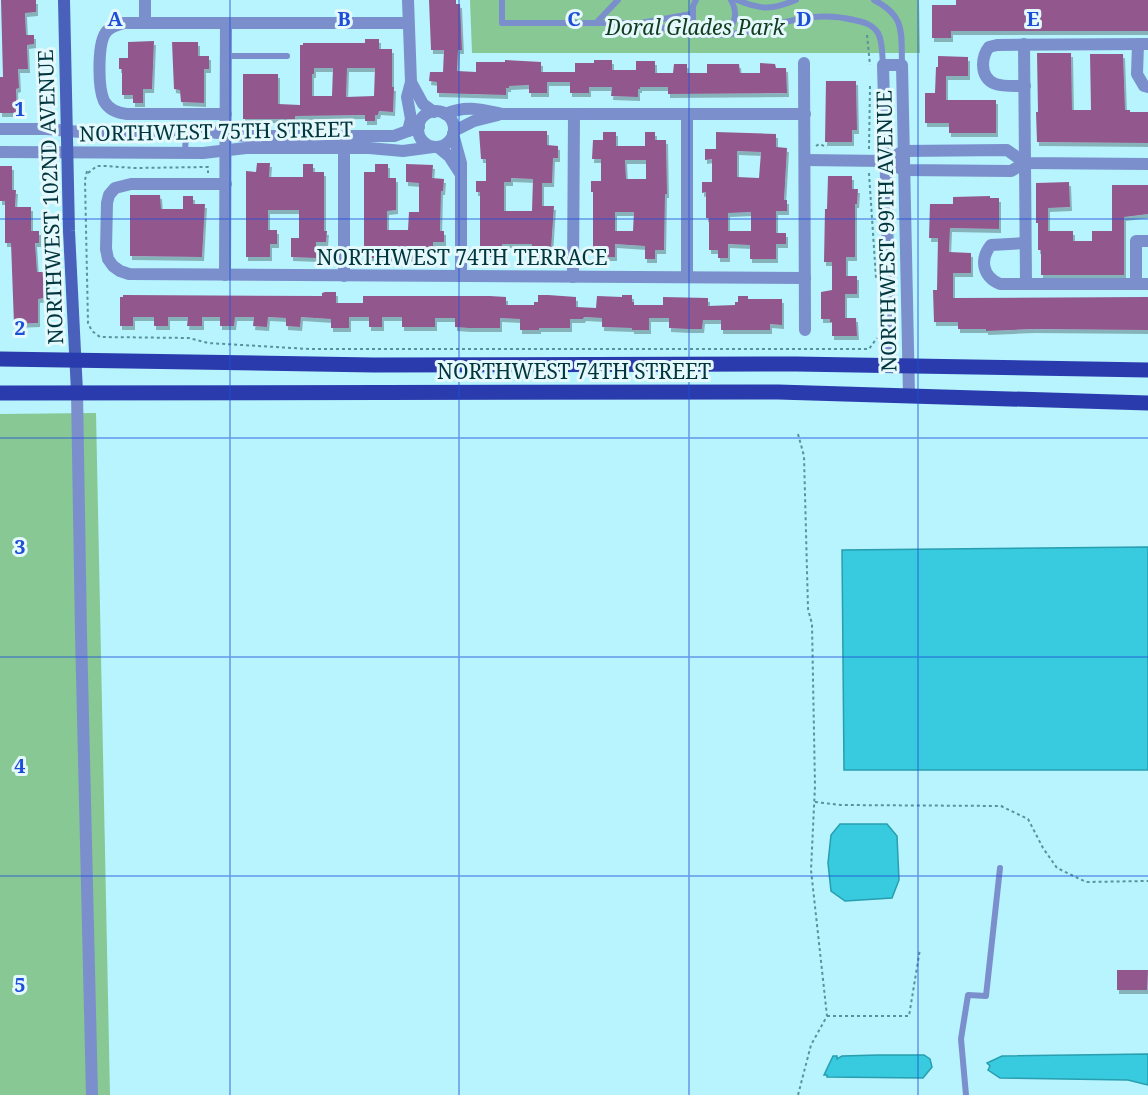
<svg xmlns="http://www.w3.org/2000/svg" width="1148" height="1095" font-family="'Noto Serif',serif">
<style>
.green{fill:#87c894}
.water{fill:#38cadf;stroke:#289eaf;stroke-width:1.5}
.building{fill:#92588d;fill-rule:evenodd;filter:url(#shadow)}
.lines{fill:none;stroke-linecap:round;stroke-linejoin:round}
.path{stroke:#59929a;stroke-width:2;stroke-dasharray:3 3;stroke-linecap:butt}
.lane{stroke:#7b8fcd;stroke-width:6}
.street{stroke:#7b8fcd;stroke-width:12}
.secondary{stroke:#4961bb;stroke-width:12}
.primary{stroke:#2a3cad;stroke-width:15}
.grid{fill:none;stroke:#1d4ed8;stroke-width:1.5;stroke-opacity:0.55}
.labels{text-anchor:middle;dominant-baseline:central;stroke-width:6;stroke-linejoin:round;paint-order:stroke}
.park-label{font-size:21px;font-style:italic;fill:#103c1d;stroke:#e5f9fc}
.street-label{font-size:21px;fill:#01363e;stroke:#e5f9fc}
.grid-label{font-size:20px;text-anchor:middle;font-weight:bold;fill:#1d4ed8;stroke:#e5f9fc;stroke-width:6;stroke-linejoin:round;paint-order:stroke}
</style>
<defs>
<filter id="shadow"><feDropShadow dx="2" dy="4" stdDeviation="0" flood-color="#0004"/></filter>
</defs>
<rect width="100%" height="100%" fill="#b7f4fe"/>
<g class="green">
<path d="M470,0H919L920,53H472Z"/>
<path d="M96,413L110,1095H0V414Z"/>
</g>
<g class="water">
<path d="M1148,547V770H844L842,550Z"/>
<path d="M840,824H887L897,836L899,880L892,898L845,901L831,891L828,863L831,835Z"/>
<path d="M1148,1054V1085L1128,1080L1000,1078L988,1070L990,1066L987,1063L1002,1056Z"/>
<path d="M878,1055H924L930,1059L932,1067L923,1078L827,1077V1075H824L833,1056H837V1059L842,1056Z"/>
</g>
<g class="building">
<path d="M1,0H36V12L25,13L26,35H34V44L27,45L28,69H18L19,88L16,89L17,113H0V77H3Z"/>
<path d="M429,0H456V4H460L462,50H458L457,71L476,72V62H505V60L541,62V72H575V63H594V60H612V70H636V61H655V73H673L674,64H687V73H707V64H739L740,73H760V63L775,64L776,68H786L787,93L668,94V87H640V89H638V97L611,96L612,87H589V93H570V82H547V93H529V85L509,86V88H506V95L437,93V82L429,81L430,72H443L444,50H431Z"/>
<path d="M956,0H1148V31H951V38H932V5H956Z"/>
<path d="M365,39H379V49H392V87H394L393,112L379,111L378,115H375V121H365V115L295,116V119H243V74H278V104L300,105V45H303V43H365ZM314,68H333L332,96H312V74H314ZM347,68H375L374,96L346,97Z"/>
<path d="M154,41L152,89H143V103H133V95H122V69H119V58H128V42Z"/>
<path d="M172,42H198V56H209V69H204V103L181,102L180,90L174,89Z"/>
<path d="M1037,53H1071L1072,110H1091L1090,54H1123L1125,110H1130V112H1148V143L1037,142L1036,112H1038Z"/>
<path d="M938,56L968,57V76H946V100H996V133H949V123H925V93H935L936,67H938Z"/>
<path d="M826,81H856L857,130H852V142H825Z"/>
<path d="M479,131H547V145L558,146V158H553L552,183H542V206H554L551,249H542V258H532V244H502V257H490V249L480,250V192H476V181H486V159H481ZM511,178L533,179L532,211H504V182H511Z"/>
<path d="M603,132H616V146H645V132H655V140H666L667,194H665L664,250H655V259H645V246L615,244V257H604V250H593V192H591V181H601V159H592L593,140H603ZM625,160H646V179H626ZM615,212H634L633,231H615Z"/>
<path d="M716,132L776,134V147L787,148L784,200H787V211H776V233H786V244H776V259H750V245L728,244V258H718V250H709V218H706V192L702,193V182H712V159L705,160V149H716ZM737,151L761,152L759,178L737,177ZM751,212V231H728V213Z"/>
<path d="M257,163H270L269,177H303V164H313V172H324V231H327L326,242H316V258L291,257V238H299V210H268V230H277V244H270V257H246V171L256,172Z"/>
<path d="M375,164H388V178H396V210L387,211V230H408L409,212H419V183L406,182V164L433,165L432,178L444,179L443,191H441L440,231H444V242H433V258H408V246H390V258H364V172H375Z"/>
<path d="M0,166H12V190H16L15,207H31V231H39V243H35L37,272H44L45,282L44,298L38,299V323L14,324L11,243H5V201H0Z"/>
<path d="M828,176H852V189H858L857,204H855V257H846V276H857V294H845V318H856L857,336H832V322H830V319H821V292L832,290V262H824L825,209H827Z"/>
<path d="M1069,182L1070,207L1048,208V231H1073V241H1092V231H1112V185H1148V214L1124,217V275H1041V250H1038V223H1036V183Z"/>
<path d="M130,195H160L161,209H183V196H193V204H205L202,257L130,256Z"/>
<path d="M990,196V198H999V229L950,228L949,252L971,253V273H953V298L1148,297V330L1033,329L986,331V329H958V322H934L933,290H937L938,238H929L930,204H953V197Z"/>
<path d="M325,292H336V303H363V296H490L506,297V305H534V302H538V295H548L576,297V307L596,308L597,296L622,297V295H632V302H634V305H663V297L708,298V306L735,305V302H738V296H748V299H782V325L770,324V330H721V320H703L702,329H688L669,328V318H649V330H632V328L602,327V318L584,317L583,319H570V328H539V330H520V319L500,318V328H469L455,327V318H435V327H402V317H382V327H369V317H349V328H331V319L301,317L300,327L286,326V318L268,317L267,327L253,326L254,317H235L234,326H220V317H202V326H187L188,317H168V326H154V317H133V326H120V297H123V295L322,296V293Z"/>
<path d="M1117,970H1148L1147,990H1117Z"/>
</g>
<g class="lines">
<g class="path">
<path d="M867,35L870,65"/>
<path d="M816,146L819,144L827,147"/>
<path d="M869,149L870,86"/>
<path d="M87,171L85,180L88,323L92,331L100,337L189,338L208,343L309,349H869L877,338"/>
<path d="M88,173L97,166H105L134,168L208,167V173"/>
<path d="M869,173L876,278"/>
<path d="M798,434L804,456L808,609L812,624L815,786L811,870L827,1016L811,1045L798,1095"/>
<path d="M815,802L841,805L1001,806L1028,819L1043,848L1057,868L1086,882L1148,881"/>
<path d="M827,1016H909L920,949"/>
</g>
<g class="lane">
<path d="M502,0V23H641L691,14"/>
<path d="M696,0L693,6V21C711,50 747,28 731,0"/>
<path d="M737,0C762,10 771,10 796,0"/>
<path d="M874,0C906,16 901,33 902,65"/>
<path d="M596,23L618,0"/>
<path d="M641,23L691,34L705,35"/>
<path d="M717,35C767,34 801,7 854,20C864,22 872,24 878,33C883,42 882,55 883,65"/>
<path d="M226,56H287"/>
<path d="M185,153L186,132"/>
<path d="M966,1095L961,1039L968,995L986,996L1000,868"/>
</g>
<g class="street">
<path d="M145,0V23"/>
<path d="M1024,44L1026,284"/>
<path d="M1138,44L1137,74L1144,86L1148,87"/>
<path d="M804,63L805,330"/>
<path d="M411,82L423,104L434,112"/>
<path d="M1025,86C1006,86 984,89 983,65C983,58 985,52 989,47L997,45L1148,44"/>
<circle cx="436" cy="129" r="18"/>
<path d="M226,114H127C117,113 109,110 104,101C98,88 97,41 107,31C112,26 118,25 124,23H408"/>
<path d="M445,114C466,105 480,109 502,114H805"/>
<path d="M687,114V277"/>
<path d="M0,129H47L92,133L200,131L246,136H394L419,127"/>
<path d="M408,131L411,119L407,97L411,82L408,0"/>
<path d="M454,131L474,121L498,115"/>
<path d="M453,134L461,163V276"/>
<path d="M438,147L449,156L460,173"/>
<path d="M0,152L203,153L246,148H369L403,151L433,147"/>
<path d="M897,155L903,151L1007,150L1025,163L1148,164"/>
<path d="M805,160L885,161L904,170L1011,171L1025,163"/>
<path d="M226,184H131L115,188L109,195L107,203L106,249L108,259L113,266L120,271L129,274L805,278"/>
<path d="M1025,243L991,245C979,260 983,277 1000,284H1148"/>
<path d="M225,275L226,23"/>
<path d="M344,276V148"/>
<path d="M573,277L574,114"/>
<path d="M1136,284V241H1148"/>
<path d="M891,367L883,65H902L909,395"/>
<path d="M77,392L81,633L92,1095"/>
</g>
<path class="secondary" d="M64,0L69,231L77,392"/>
<g class="primary">
<path d="M0,359L374,365L796,364L1148,370"/>
<path d="M0,393L778,392L1148,403"/>
</g>
</g>
<path class="grid" d="M230,0V1095M459,0V1095M689,0V1095M918,0V1095M0,219H1148M0,438H1148M0,657H1148M0,876H1148"/>
<g class="labels">
<g class="park-label">
<text x="695" y="27">Doral Glades Park</text>
</g>
<g class="street-label">
<text transform="translate(216 131) rotate(-1)">NORTHWEST 75TH STREET</text>
<text transform="translate(50 197) rotate(-92)">NORTHWEST 102ND AVENUE</text>
<text transform="translate(886 231) rotate(-91)">NORTHWEST 99TH AVENUE</text>
<text x="462" y="257">NORTHWEST 74TH TERRACE</text>
<text x="574" y="371">NORTHWEST 74TH STREET</text>
</g>
</g>
<g class="grid-label">
<text x="115" y="26">A</text>
<text x="344" y="26">B</text>
<text x="574" y="26">C</text>
<text x="804" y="26">D</text>
<text x="1033" y="26">E</text>
<text x="20" y="116">1</text>
<text x="20" y="335">2</text>
<text x="20" y="554">3</text>
<text x="20" y="773">4</text>
<text x="20" y="992">5</text>
</g>
</svg>
